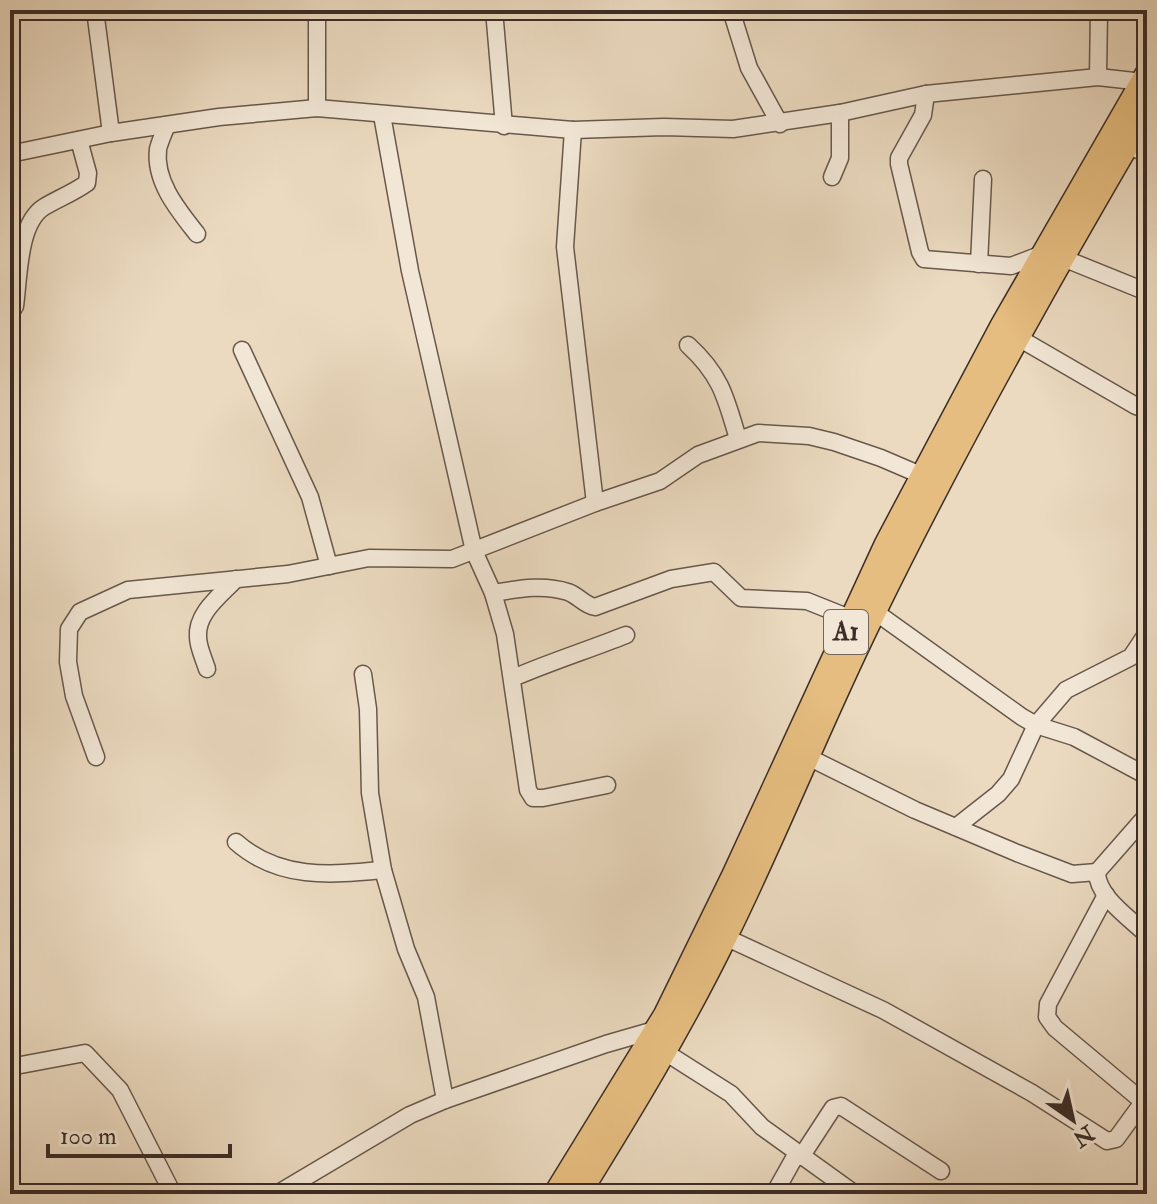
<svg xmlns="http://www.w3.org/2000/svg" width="1157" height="1204" font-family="'IM FELL Double Pica',serif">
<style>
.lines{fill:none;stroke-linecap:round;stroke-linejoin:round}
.minor-casing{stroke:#68584c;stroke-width:19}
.highway-casing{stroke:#3c2d26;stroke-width:27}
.minor{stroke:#f2e7d6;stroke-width:16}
.highway{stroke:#e6bd80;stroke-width:24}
.labels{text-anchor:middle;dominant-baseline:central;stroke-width:7;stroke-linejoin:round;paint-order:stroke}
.shield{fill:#f2e7d6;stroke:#73655b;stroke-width:2}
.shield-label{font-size:26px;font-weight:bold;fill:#3c2d26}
</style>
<rect width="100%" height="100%" fill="#ebdac0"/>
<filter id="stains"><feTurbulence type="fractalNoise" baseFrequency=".0025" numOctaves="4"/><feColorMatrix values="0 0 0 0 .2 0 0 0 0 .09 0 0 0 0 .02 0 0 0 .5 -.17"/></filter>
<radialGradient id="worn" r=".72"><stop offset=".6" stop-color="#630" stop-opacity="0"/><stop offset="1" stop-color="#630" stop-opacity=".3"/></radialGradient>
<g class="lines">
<g class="minor-casing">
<g id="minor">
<path d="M95,10L111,133"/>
<path d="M317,10V108"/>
<path d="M494,10L504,126"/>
<path d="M731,10L749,68L780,124"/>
<path d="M1098,77L1099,10"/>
<path d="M926,94L923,115L899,158V164L920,252L924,259L1011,266L1045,253"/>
<path d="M382,115L410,271L474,551L493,593L505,634L528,790L533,798H543L607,785"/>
<path d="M167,125C164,132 160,141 158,149C154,182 179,211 197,234"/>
<path d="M573,130L565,247L595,503"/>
<path d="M1126,146L1147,153"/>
<path d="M10,154L111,133L219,117L317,108L573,130L664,127L733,129L840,113L926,94L1098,77L1143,82"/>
<path d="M832,177L840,158V113"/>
<path d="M1063,258L1147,292"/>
<path d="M979,264L983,179"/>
<path d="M10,315L15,306C19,278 18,223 44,207C59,198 73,193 87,183L88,173L79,140"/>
<path d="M1017,337L1136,406L1147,410"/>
<path d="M688,345C721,375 726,398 738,439"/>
<path d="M242,350L310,497L329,566"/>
<path d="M493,593C518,589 543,584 568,592C579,596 584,605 595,607L671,579L714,572L741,598L807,601L852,619"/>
<path d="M874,611L1022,717L1036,725L1074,737L1147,776"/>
<path d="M207,669C204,659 198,647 198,637C196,613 221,595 236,579"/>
<path d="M363,674L368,709L370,793L383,870L406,949L426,997L445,1100"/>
<path d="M513,678C550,662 588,650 626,635"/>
<path d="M800,753L915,810L1017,853L1072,874L1097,872"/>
<path d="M96,757L74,696L68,662L69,629L80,612L128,590L288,574L369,558L452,559L595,503L660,481L698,455L758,433L809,436L834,442L881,458L923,476"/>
<path d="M1147,815L1097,872C1097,897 1130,918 1147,935"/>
<path d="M956,827L998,794L1011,779L1036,725L1066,690L1131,657L1147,633"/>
<path d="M236,842C279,880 330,875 383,870"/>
<path d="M1106,895L1048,1004L1047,1017L1055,1028L1147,1105"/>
<path d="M725,937L883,1010L1032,1093L1107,1141L1116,1139L1143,1102"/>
<path d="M665,1052L731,1094L762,1127L855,1194"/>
<path d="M10,1067L85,1053L120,1090L173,1194"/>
<path d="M801,1157L833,1108L841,1106L941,1171"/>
<path d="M277,1194L410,1115L445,1100L606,1044L658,1029"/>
<path d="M774,1194L797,1153"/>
</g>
</g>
<g class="highway-casing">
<g id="highway">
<path d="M556,1194L666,1015L734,876L887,544L1002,327L1147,75"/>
<path d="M578,1194C630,1110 681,1026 724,938C777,831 820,720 873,613C957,441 1050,275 1147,110"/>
</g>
</g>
<use href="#minor" class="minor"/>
<use href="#highway" class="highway"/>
</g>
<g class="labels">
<rect class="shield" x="824" y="610" width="44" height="44" rx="6"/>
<g class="shield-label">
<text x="846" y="632">A1</text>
</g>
</g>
<rect width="1157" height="1204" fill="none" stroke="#ebdac0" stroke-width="40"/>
<rect x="12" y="12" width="1133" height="1180" fill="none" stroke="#3c2d26" stroke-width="4"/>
<rect x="20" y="20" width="1117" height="1164" fill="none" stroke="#3c2d26" stroke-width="2"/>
<g transform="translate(1073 1120) rotate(146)" stroke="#f2e7d6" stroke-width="6" paint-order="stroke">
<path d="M0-6L14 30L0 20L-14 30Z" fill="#3c2d26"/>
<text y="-12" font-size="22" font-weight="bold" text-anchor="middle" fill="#3c2d26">N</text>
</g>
<path d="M48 1144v12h182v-12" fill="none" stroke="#3c2d26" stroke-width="4"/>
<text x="60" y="1144" font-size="24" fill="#3c2d26" stroke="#f2e7d6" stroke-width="6" paint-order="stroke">100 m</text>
<rect width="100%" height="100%" filter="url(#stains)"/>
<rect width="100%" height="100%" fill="url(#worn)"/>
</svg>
